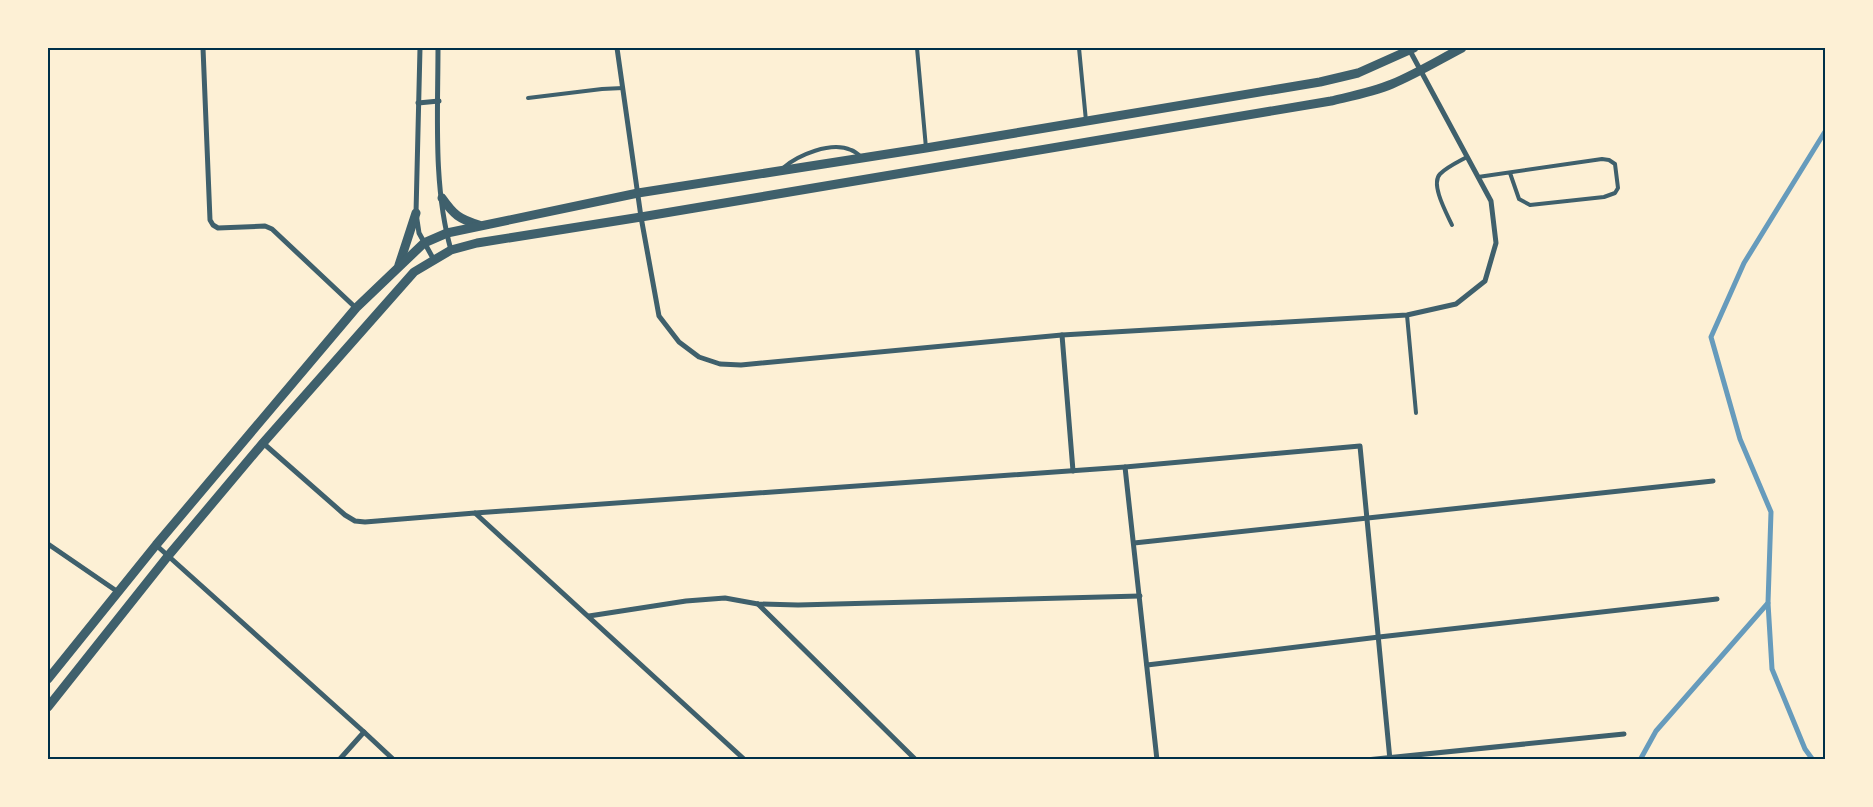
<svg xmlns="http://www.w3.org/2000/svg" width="1873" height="807" font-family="'Archivo Narrow',sans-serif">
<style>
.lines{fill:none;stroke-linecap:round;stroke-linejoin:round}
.stream{stroke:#669bbc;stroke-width:5}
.service{stroke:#3f606c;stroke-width:4}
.minor{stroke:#3f606c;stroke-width:5}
.tertiary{stroke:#3f606c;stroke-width:9}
.neatline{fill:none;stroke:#003049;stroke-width:2}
</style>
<rect width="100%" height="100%" fill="#fdf0d5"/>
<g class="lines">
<g class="stream">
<path d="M1768,603L1772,669L1805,749L1813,760"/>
<path d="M1640,760L1656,731L1768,603L1771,512L1740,439L1711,337L1744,263L1826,130"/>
</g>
<g class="service">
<path d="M917,48L926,148"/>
<path d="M1079,48L1086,121"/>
<path d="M528,98L602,89L623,88"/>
<path d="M783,168C798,155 831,141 851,150C854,151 858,154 861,157"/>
<path d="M1478,177L1602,159L1609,160L1615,164L1618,188L1615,193L1604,197L1530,205L1519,199L1510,173"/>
<path d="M1452,225C1447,214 1430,184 1440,174C1447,167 1458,162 1467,157"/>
<path d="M1407,315L1416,413"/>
</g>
<g class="minor">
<path d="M203,48L210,220L213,225L218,228L265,226L272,229L356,308"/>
<path d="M420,48L416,213L419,233L434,260"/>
<path d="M438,48C438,113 433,187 451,250"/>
<path d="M617,48L641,217L659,316L679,342L699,357L720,364L741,365L1062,335L1407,315L1456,304L1485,281L1496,243L1491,201L1409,49"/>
<path d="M418,103L439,101"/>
<path d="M1062,335L1073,471"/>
<path d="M263,443L345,515L355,521L365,522L475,513L745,760"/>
<path d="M1125,467L1157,760"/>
<path d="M475,513L1125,467L1360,446L1390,760"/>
<path d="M1134,543L1713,481"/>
<path d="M48,544L118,592"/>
<path d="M156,545L364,732"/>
<path d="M758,604L916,760"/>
<path d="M589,616L686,601L725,598L758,604L798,605L1140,596"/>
<path d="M1147,665L1379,637L1717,599"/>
<path d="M339,760L364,732L394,760"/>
<path d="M1366,760L1624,734"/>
</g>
<g class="tertiary">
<path d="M442,198C454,215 459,219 479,225"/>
<path d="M399,265L416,213"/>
<path d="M48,679L156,545L356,308L424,243L447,233L638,193L926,148L1320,82L1358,73L1414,48"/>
<path d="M48,707L168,556L263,443L414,272L451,250L477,243L641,217L1331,101C1352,96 1373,92 1392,84C1416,74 1439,60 1462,48"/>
</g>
</g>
<rect width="1873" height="807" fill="none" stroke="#fdf0d5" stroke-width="98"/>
<rect x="49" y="49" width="1775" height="709" class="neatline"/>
</svg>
